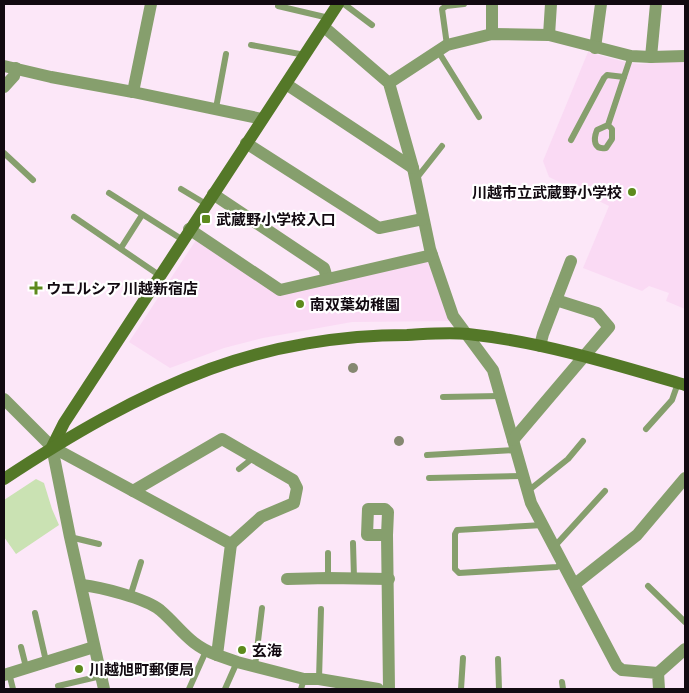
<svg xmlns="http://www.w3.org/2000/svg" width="689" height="693" font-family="'Asap Condensed','Noto Sans JP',sans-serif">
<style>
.built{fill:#fadaf4}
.green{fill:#cae2b3}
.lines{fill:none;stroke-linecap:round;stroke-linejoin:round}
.lane{stroke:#869f6d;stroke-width:6}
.street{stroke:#869f6d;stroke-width:12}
.secondary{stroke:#547828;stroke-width:12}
.tree{fill:#858871}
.poi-dot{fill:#5d8a1c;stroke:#fff;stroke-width:2}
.labels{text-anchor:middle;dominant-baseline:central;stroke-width:4.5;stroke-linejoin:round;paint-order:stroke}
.poi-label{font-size:15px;font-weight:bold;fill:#120a11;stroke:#fff;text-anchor:start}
</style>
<rect width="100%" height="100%" fill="#fce7f8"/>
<g class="built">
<path d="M588,52L625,62L639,64L685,60V309L666,301L669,293L649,286L642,291L583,268L609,206L549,177L543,161Z"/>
<path d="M196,240L278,292L429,258L454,321L352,322L263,338L224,348L170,368L129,342Z"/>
</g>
<path class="green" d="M36,479L44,483L52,509L59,525L16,554L4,537V500Z"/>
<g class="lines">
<g class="lane">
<path d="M344,4L372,25"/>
<path d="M278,6L329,18"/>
<path d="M251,45L305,55"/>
<path d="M447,45L442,9L446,6L464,4"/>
<path d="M438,51L479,117"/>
<path d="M216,108L226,54"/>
<path d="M608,125L612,129V139L606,148C594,150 593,140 597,130L608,125L631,56"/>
<path d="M571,140L604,78L607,75L624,77"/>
<path d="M4,153L33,180"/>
<path d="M416,179L442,146"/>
<path d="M181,189L206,204"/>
<path d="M109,193L183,240"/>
<path d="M74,217L159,275"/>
<path d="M121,248L142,215"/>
<path d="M443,397L500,396"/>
<path d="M646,429L672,400L678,383"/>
<path d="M427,455L516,450"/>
<path d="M239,469L253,458"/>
<path d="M429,478L523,476"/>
<path d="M528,491L568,459L583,441"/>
<path d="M543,525L457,530L455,534V569L459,573L557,567L562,563"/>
<path d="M70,537L99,544"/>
<path d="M353,543L354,578"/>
<path d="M554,547L605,491"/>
<path d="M328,578V553"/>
<path d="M648,586L685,622"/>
<path d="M130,597L141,562"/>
<path d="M35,613L46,661"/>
<path d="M21,647L26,667"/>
<path d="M498,659L499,689"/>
<path d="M255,666L262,608"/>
<path d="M9,673L13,689"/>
<path d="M319,679L321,609"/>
<path d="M562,682L563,689"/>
<path d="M58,686L101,676"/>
<path d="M189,689L206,651"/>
<path d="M225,689L237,662"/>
<path d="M301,689L304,679"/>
<path d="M461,689L463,658"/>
</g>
<g class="street">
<path d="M324,27L389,83L413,168L430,249L453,316L493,370L531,503L617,666L622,670L658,673L659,689"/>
<path d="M492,34V4"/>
<path d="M549,35L551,4"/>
<path d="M595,48L601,4"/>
<path d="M651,57L656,4"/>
<path d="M4,66L51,77L133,92L262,119"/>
<path d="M389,83L447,45L492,34L549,35L631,56L651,57L685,56"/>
<path d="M286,84L413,168"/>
<path d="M4,87L14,76L16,68"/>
<path d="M133,92L151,4"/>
<path d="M246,143L379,228L423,219"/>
<path d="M213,194L324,268L327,278"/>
<path d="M189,229L280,290L432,255"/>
<path d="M540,346L543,334L571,261"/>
<path d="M4,399L52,447L231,544L217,655L237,662L304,679H319L378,689"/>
<path d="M513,440L609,327L597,313L556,300"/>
<path d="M52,447L70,537L104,689"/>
<path d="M133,491L222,439L293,480L297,488L294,503L261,517L231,544"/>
<path d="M387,535H367L368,509H385L388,512L387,535L389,689"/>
<path d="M287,579L328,578L389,579"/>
<path d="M575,584L637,535L685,478"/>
<path d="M82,585C100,587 145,598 160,610C181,628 189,645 217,655"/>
<path d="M658,673L685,649"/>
<path d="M4,675L94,647"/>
</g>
<g class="secondary">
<path d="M52,447L64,423L338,4"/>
<path d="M4,479C69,436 137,396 210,369C272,346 342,335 407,335C427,334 448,332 468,334C542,342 614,364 685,385"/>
</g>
</g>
<g class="tree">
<circle cx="353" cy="368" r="5"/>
<circle cx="399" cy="441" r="5"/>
</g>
<g class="poi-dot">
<circle cx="632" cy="192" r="5"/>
<rect x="201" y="214" width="10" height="10" rx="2.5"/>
<path d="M33.5 280.5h5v5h5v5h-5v5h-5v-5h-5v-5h5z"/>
<circle cx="300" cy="304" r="5"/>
<circle cx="242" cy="650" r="5"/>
<circle cx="79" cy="669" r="5"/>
</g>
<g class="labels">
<g class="poi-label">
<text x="622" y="192" text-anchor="end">川越市立武蔵野小学校</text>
<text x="216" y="219">武蔵野小学校入口</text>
<text x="46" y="288">ウエルシア 川越新宿店</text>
<text x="310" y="304">南双葉幼稚園</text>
<text x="252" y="650">玄海</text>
<text x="89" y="669">川越旭町郵便局</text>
</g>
</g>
<rect width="689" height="693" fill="none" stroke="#120a11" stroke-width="10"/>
</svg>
